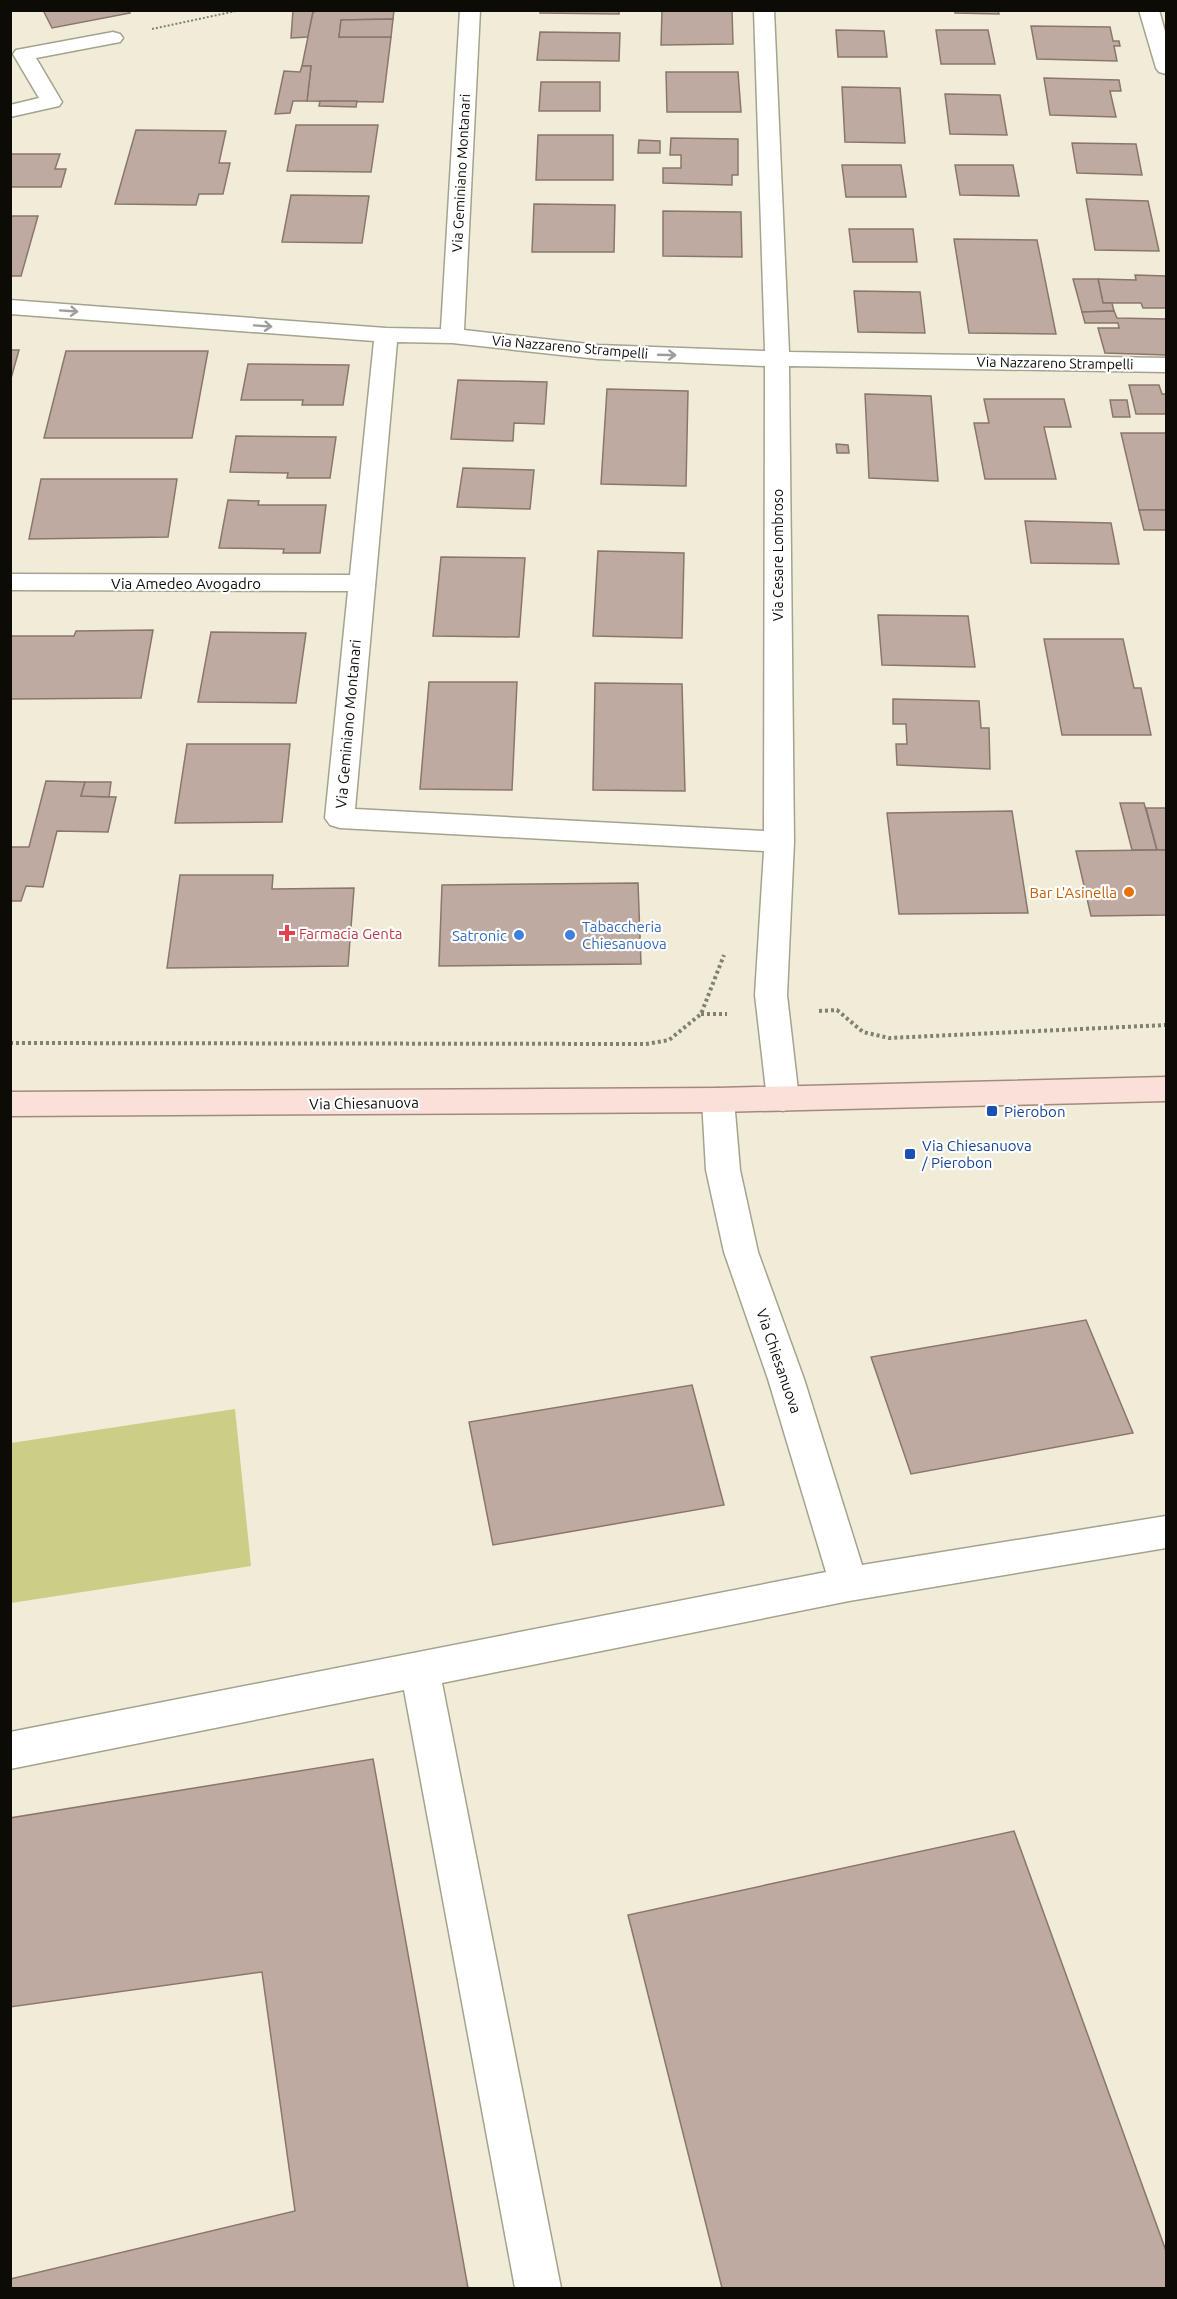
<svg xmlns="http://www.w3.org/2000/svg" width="1177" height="2299" font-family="Ubuntu,sans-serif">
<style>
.green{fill:#cbce87}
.building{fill:#bfaaa1;stroke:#8a766e;stroke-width:1.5}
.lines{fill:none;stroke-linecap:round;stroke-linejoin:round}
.lane-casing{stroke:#a5a28e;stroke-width:3}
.street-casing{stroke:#a5a28e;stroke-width:3}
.primary-casing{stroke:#a4887e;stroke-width:3}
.path-far1{stroke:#838072;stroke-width:2;stroke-dasharray:2 2;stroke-linecap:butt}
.path{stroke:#838072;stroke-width:4;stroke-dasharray:3 3;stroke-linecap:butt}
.lane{fill:#fff;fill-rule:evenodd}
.street{fill:#fff;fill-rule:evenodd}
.primary{fill:#f9e0d9;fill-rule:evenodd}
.oneway{stroke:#9e9d9b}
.food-dot{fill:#e8710a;stroke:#fff;stroke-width:2}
.health-dot{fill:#e0444e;stroke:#fff;stroke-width:2}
.shop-dot{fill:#3f7fe0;stroke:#fff;stroke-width:2}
.transit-dot{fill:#1a4fb4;stroke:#fff;stroke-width:2}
.labels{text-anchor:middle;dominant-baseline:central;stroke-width:4.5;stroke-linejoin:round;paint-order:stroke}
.far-street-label{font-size:14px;fill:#0d0b05;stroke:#fff}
.street-label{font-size:15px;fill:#0d0b05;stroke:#fff}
.food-label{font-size:15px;fill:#c56008;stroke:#fff;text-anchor:end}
.shop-label{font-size:15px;fill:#366cbe;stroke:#fff;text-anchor:start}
.health-label{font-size:15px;fill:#be3a42;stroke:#fff;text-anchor:start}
.transit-label{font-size:15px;fill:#164399;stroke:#fff;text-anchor:start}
</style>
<rect width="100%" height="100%" fill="#f0ecd7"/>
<path class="green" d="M235,1409L251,1566L11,1603V1443Z"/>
<g class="building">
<path d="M43,10H128L130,13L52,28Z"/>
<path d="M293,10H320L313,12L308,37L291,38Z"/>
<path d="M320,10H394L393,19L341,20L339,37H391L383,102L307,101L311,66H302L313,12Z"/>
<path d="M540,10H619V14L540,13Z"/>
<path d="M662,10H732L733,44L661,45Z"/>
<path d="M955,10H998L999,14L955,13Z"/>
<path d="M393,19L391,37H339L341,20Z"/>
<path d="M1031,26L1110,27L1113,41H1119L1120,46H1114L1117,61L1037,59Z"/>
<path d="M836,30L884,31L887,57H838Z"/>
<path d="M936,30H988L995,64H941Z"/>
<path d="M540,32L620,33L619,61L537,60Z"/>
<path d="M302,66H311L307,101H293L290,113L275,114L284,71L300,72Z"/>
<path d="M666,72H738L741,112H667Z"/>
<path d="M1044,78L1119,80L1121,91H1110L1116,117L1050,115Z"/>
<path d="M541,82H600V111H539Z"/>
<path d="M842,87L900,88L905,143L845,142Z"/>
<path d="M945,94L1000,95L1007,135L950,134Z"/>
<path d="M320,101H357L356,107L319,106Z"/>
<path d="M296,125H378L371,172L287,171Z"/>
<path d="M136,130L226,131L219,163H230L223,194H199L196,205L115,204Z"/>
<path d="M538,135H613V180H536Z"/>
<path d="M671,138L738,139V175H732V185L663,183V168H681V155H670Z"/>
<path d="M639,140L660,141V153H638Z"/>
<path d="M1072,143L1136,144L1142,175L1077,173Z"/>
<path d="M10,154H60L55,169H66L61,187H10Z"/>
<path d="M842,165H901L906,197H846Z"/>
<path d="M955,165H1013L1019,196L960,195Z"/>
<path d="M291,195L369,196L362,243L282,242Z"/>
<path d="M1086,199L1148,201L1159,251L1095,250Z"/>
<path d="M534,204L615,205L614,252H532Z"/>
<path d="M663,211L741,212L742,257L663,256Z"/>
<path d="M10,216H38L21,276H10Z"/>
<path d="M849,229H913L917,262H853Z"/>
<path d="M954,239L1037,240L1056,334L969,333Z"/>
<path d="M1135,275L1166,276V308H1143L1141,303H1103L1098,279L1136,280Z"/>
<path d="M1073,279H1098L1103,303H1112L1114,311L1082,312Z"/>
<path d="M854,291L920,292L925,333L858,332Z"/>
<path d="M1114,311L1117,318L1166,319V355L1105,353L1098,328H1119L1118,323H1085L1082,312Z"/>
<path d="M10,350H19L10,382Z"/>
<path d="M66,351H208L192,438H44Z"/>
<path d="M248,364L349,365L343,405H302L303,400H241Z"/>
<path d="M458,380L547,382L544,424L514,423L513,441L451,439Z"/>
<path d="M1129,385H1159L1162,394H1166V414H1136Z"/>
<path d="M607,389L688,391L686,486L601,484Z"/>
<path d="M865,394L931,396L938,481L869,478Z"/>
<path d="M984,399H1064L1071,427H1044L1056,479H985L974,423H989Z"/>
<path d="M1110,400H1127L1130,417H1113Z"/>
<path d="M1121,433H1166V510H1139Z"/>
<path d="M236,436L336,437L330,478H287L288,473L230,472Z"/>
<path d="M836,444L848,445L849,453H837Z"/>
<path d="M463,468L534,470L530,509L457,507Z"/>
<path d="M41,479H177L168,537L29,539Z"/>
<path d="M228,500L259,501L258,505H326L320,553H283L284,549L219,548Z"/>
<path d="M1139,510H1166V530H1144Z"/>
<path d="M1025,521L1111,523L1119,564L1031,563Z"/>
<path d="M598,551L684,553L682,638L593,636Z"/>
<path d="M441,557L525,558L519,637L433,636Z"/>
<path d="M878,615L968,616L975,667L882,665Z"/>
<path d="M153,630L141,698L10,699V636H74L76,631Z"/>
<path d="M211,632L306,633L296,703L198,702Z"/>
<path d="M1044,639H1123L1134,688H1141L1151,735H1062Z"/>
<path d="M429,682H517L512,790L420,789Z"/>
<path d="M595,683L682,684L685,791L593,790Z"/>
<path d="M893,699L979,701L981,728H989L990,769L897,765L896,744H907L906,724H893Z"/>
<path d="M187,744H290L282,822L175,823Z"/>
<path d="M46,781L85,782L81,796L116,797L108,832L57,831L43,887L26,886L21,901H10V847H29Z"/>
<path d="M85,782H111L109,797L81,796Z"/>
<path d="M1120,803H1144L1157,850H1132Z"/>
<path d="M1146,808H1166V850H1157Z"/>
<path d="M1012,811L1028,913L899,914L887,813Z"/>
<path d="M1157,850H1166V915L1091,916L1076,851Z"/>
<path d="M180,875H273L272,889L354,888L348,966L167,968Z"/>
<path d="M638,883L641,964L439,966L442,885Z"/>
<path d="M1086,1320L1133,1433L911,1474L871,1357Z"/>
<path d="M692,1385L724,1505L493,1545L469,1422Z"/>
<path d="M373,1759L468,2288H10V2279L295,2211L262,1972L10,2007V1818Z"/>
<path d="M1014,1831L1166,2251V2288H722L628,1915Z"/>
</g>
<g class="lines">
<g class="lane-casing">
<path id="lane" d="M718,1088L729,1091L734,1100L740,1170L758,1252L804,1379L862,1565L1166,1516V1548L849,1601L442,1683L561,2288H515L404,1690L10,1769V1732L826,1572L768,1379L724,1252L706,1170L702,1100L707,1091Z"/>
</g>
<g class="street-casing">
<g id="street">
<path d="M460,10H480L464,330L598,345L765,351L754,10H774L789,352L1166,358V372L789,366L794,842L787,995L799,1099L794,1108L783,1111L772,1108L767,1099L755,995L764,851L340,828L330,825L325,818L348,591L10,590V574L350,575L374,341L10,314V300L386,328L441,329ZM397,342L452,343L598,359L765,366L764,831L355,809Z"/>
<path d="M1139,10H1159L1166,35V74L1159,72L1156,68Z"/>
<path d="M113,32L120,34L123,38L120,42L36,58L62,102L59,106L10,117V105L39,98L13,54L16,50Z"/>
</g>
</g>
<g class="primary-casing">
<path id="primary" d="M1166,1077V1101L718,1112L10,1116V1092L718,1088Z"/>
</g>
<path class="path-far1" d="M152,29L241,10"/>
<g class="path">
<path d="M819,1011L837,1010L863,1032L889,1038L1166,1025"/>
<path d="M701,1014H727"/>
<path d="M10,1043L646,1044L669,1040L701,1014L724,955"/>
</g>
<use href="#lane" class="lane"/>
<use href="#street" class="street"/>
<use href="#primary" class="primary"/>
</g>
<defs><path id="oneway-shaft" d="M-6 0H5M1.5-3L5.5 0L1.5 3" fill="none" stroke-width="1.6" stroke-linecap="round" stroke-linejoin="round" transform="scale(1.5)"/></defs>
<g class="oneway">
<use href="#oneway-shaft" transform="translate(69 311) rotate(4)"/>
<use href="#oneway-shaft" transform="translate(263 326) rotate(4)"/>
<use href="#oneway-shaft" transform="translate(667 355) rotate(2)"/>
</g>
<circle class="food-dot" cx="1129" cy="892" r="6"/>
<path class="health-dot" d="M284 924h6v6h6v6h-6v6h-6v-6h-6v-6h6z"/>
<g class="shop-dot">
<circle cx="519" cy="935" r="6"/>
<circle cx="570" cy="935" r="6"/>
</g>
<g class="transit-dot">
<rect x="986" y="1105" width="12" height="12" rx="3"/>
<rect x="904" y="1148" width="12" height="12" rx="3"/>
</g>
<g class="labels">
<g class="far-street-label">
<text transform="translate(461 173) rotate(-87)">Via Geminiano Montanari</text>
<text transform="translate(570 347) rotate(5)">Via Nazzareno Strampelli</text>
<text transform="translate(1055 363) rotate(1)">Via Nazzareno Strampelli</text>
<text transform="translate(778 555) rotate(-90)">Via Cesare Lombroso</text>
</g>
<g class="street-label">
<text x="186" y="583">Via Amedeo Avogadro</text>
<text transform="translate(348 724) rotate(-85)">Via Geminiano Montanari</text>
<text transform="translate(364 1103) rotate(-1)">Via Chiesanuova</text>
<text transform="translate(779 1361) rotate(71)">Via Chiesanuova</text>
</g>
<g class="food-label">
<text x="1117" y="892">Bar L'Asinella</text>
</g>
<g class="shop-label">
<text x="582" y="926">Tabaccheria<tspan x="582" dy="17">Chiesanuova</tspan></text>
<text x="507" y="935" text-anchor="end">Satronic</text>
</g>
<g class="health-label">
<text x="299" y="933">Farmacia Genta</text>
</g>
<g class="transit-label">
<text x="1004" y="1111">Pierobon</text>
<text x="922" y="1145">Via Chiesanuova<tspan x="922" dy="17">/ Pierobon</tspan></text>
</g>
</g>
<rect width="1177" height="2299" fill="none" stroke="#0d0b05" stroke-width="24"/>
</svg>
